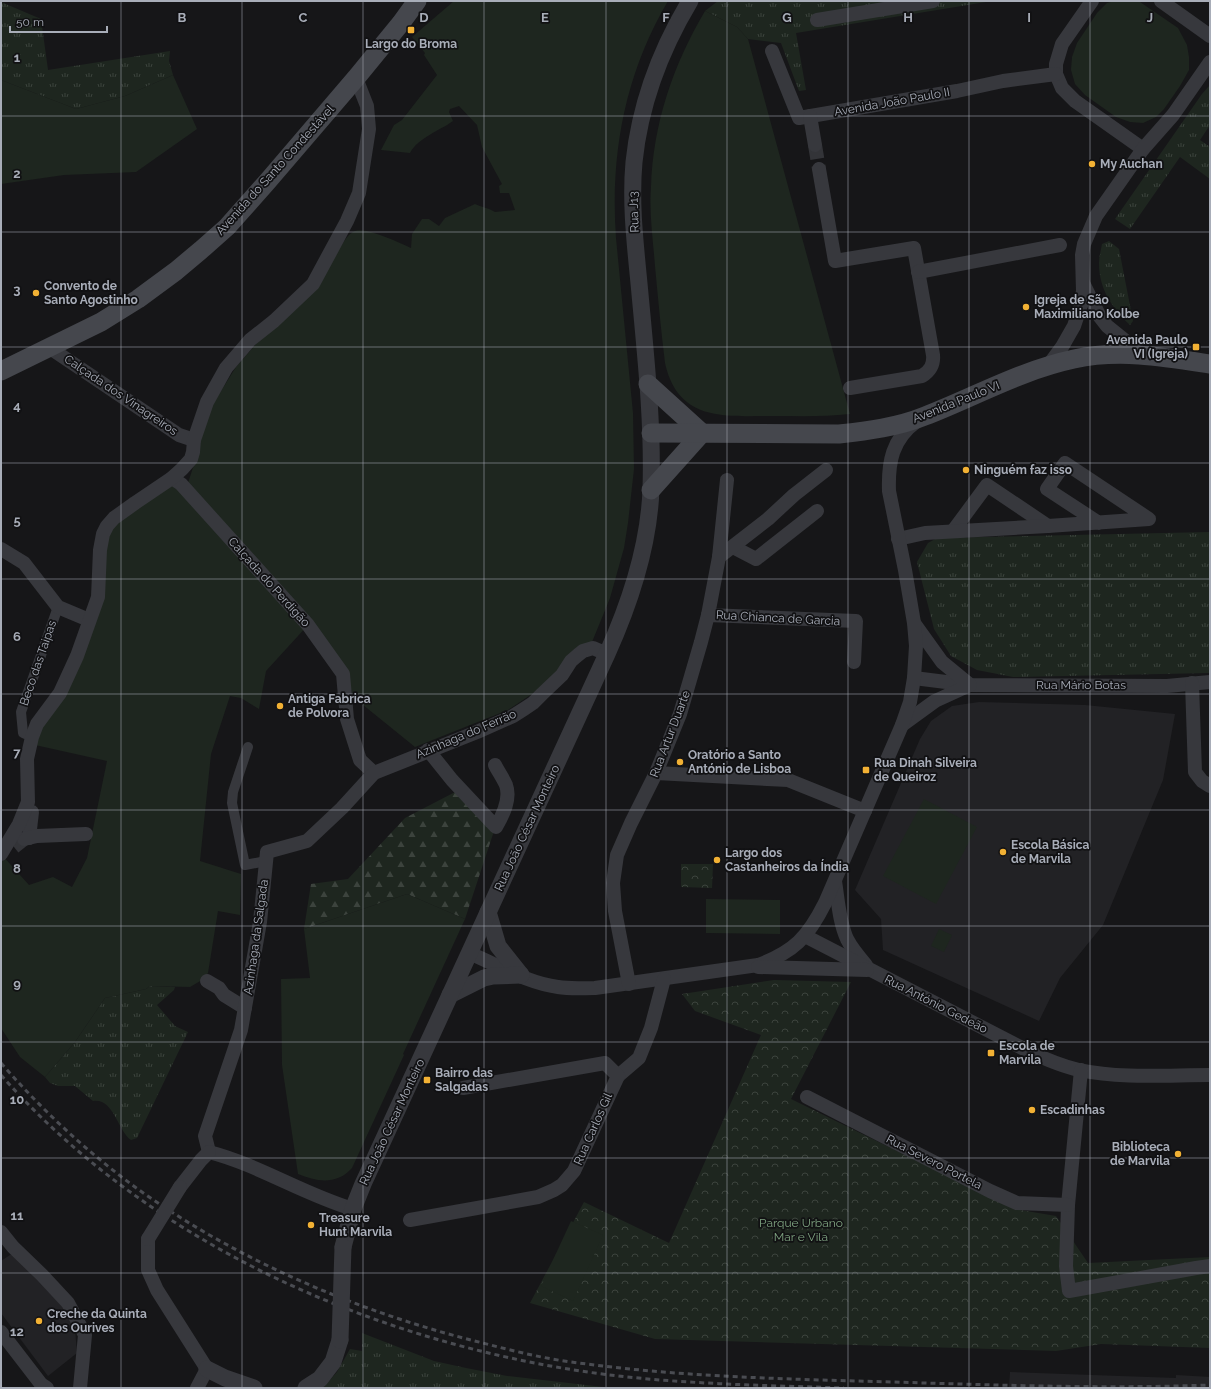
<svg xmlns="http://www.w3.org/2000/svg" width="1211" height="1389" font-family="Raleway,sans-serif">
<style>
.built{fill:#222225}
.grass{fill:url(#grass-tufts)}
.forest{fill:url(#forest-firs)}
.park{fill:url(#park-crowns)}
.garden{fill:#1e261f}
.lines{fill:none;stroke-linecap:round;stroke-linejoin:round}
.minor-tunnel{stroke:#333438;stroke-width:14;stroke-dasharray:14 7;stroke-linecap:butt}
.pedestrian{stroke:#37383d;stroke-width:10}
.minor{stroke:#37383d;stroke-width:14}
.tertiary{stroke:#37383d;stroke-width:17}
.secondary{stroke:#45474d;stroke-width:19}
.rail{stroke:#4a4c52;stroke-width:3;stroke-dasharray:5 4;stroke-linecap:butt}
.minor-bridge{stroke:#37383d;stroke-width:14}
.tertiary-bridge{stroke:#37383d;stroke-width:17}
.grid{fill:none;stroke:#a8adb8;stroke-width:1;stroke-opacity:0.55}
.poi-dot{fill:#f2b134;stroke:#111113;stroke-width:1.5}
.labels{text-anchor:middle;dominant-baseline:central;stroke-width:3.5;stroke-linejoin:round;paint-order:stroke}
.poi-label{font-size:12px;font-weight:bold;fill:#a8adb8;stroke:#111113;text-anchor:start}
.street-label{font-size:12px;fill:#a8adb8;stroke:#111113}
.park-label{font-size:12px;fill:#7fa381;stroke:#111113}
.grid-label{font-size:13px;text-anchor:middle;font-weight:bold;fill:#a8adb8;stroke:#111113;stroke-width:3.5;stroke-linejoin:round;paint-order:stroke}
</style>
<defs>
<pattern id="grass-tufts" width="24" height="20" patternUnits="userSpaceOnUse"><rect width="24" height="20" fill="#1e261f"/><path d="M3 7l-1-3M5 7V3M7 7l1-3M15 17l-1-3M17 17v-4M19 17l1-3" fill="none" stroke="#3c433d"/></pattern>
<pattern id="forest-firs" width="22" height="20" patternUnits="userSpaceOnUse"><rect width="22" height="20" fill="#1e261f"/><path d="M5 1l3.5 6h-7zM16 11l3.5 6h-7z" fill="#3c433d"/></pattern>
<pattern id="park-crowns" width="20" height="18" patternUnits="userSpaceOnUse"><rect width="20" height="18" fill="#1e261f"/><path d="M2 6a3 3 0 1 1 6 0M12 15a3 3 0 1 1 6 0" fill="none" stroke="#3c433d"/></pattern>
</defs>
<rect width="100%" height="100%" fill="#161618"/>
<g class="built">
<path d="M979,702L1085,705L1175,714L1163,780L1103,925L1060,978L1039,1021L883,950L881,919L855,890L920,739L931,721L952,706Z"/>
<path d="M13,1253L65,1305L75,1329L77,1353L48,1376L1,1313V1261Z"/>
<path d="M1010,1372L1176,1378V1375L1210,1377V1388H1009Z"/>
</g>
<g class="grass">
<path d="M718,1H992L796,33L806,90L799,91L781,43L748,39L737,27L705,11Z"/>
<path d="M1,2L41,19L48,70L170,51L169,61L173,75L125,96L76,109L1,80Z"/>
<path d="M1210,85V125L1200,140L1210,147V179L1180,157L1130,229L1115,219L1202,94Z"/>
<path d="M1109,241L1119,249L1133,321L1130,325C1112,308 1099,289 1099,263C1099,257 1101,250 1102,244Z"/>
<path d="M1210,532V673L1013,677L977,670L951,656L934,629L917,562L928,543L937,538Z"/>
<path d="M150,986L175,987L174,990L157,1005L175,1026L188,1032L137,1138L131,1140C117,1130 114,1098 93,1101L75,1086H58L50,1083L45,1077L75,1042L105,998L146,989Z"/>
<path d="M362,1333L434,1361L466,1368L507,1376L612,1388H323L337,1372L350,1349L362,1351Z"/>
</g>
<path class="forest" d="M459,790L494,831L465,919L407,894L304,929L311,884L348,879L405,818Z"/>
<g class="park">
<path d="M681,864H713L712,888L681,887Z"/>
<path d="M774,980L851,982L791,1099L1015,1209L1056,1216L1088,1263L1210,1257V1348L1101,1344L1056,1351L655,1339L530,1303L584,1202L669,1243L761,1035L695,1011L682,994Z"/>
</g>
<g class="garden">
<path d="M454,1H668C625,74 610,154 616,238L633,413L634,469L628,523L624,548L610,598L590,647L532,694L508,710L415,747L352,696L349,676L188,483L199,449L203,432L211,407L236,367L341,246C345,240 348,234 355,231C367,227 399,243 411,248L412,234L422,219H429L439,226L445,218L475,204C481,207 489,208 495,212L515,210L509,193H500L499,186L502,184L482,147L477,125L459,106L450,109L449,112L453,121C439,131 418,138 410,153L381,150L394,125L402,120L437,75L424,55L425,53L412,37Z"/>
<path d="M1114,1L1140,2L1178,28L1187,45L1189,57V70L1180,86L1164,109L1156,117L1143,123L1130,122L1116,117L1085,95L1075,84L1071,70L1072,57L1077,43L1097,13L1107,3Z"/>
<path d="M705,11L737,27L748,39L850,414C824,417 799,416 773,416C725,416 678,422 665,363C661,331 658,298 655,266C653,240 649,213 651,187C653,124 673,65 705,11Z"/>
<path d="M173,75L197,129L136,172L64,175L1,184V80L76,109L125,96Z"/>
<path d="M172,478L308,625L266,671L259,709L241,698L230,696L211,754L200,861L241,874L240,915L218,911L208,973L202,980L190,987L150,986L146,989L105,998L75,1042L45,1077L20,1057L1,1028V854L29,885L53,877L72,887L87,858L107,761L35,745L97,597L103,534Z"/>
<path d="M924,799L977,827L936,904L883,876Z"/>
<path d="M407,894L465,919L403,1054L404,1055L352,1168C337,1185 317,1182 298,1174L282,1065L281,979L310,978L304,929Z"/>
<path d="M706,899L780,900V934L706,933Z"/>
<path d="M939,929L952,935L944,952L931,946Z"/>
<path d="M571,1221L603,1235L573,1301L541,1286Z"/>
</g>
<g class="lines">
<g class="minor-tunnel">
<path d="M815,145L819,169"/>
<path d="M14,847L24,839"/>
</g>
<g class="pedestrian">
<path d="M32,737L23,733L21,712L58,607"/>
<path d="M248,747L233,792L232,803L245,865L266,861"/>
</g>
<g class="minor">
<path d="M1092,1L1062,44L1056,64V74L1062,88L1075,101L1143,149"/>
<path d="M1161,1L1210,36"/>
<path d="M817,20L933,1"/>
<path d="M772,51L799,118L957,91L1003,81L1056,74"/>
<path d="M810,116L815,145"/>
<path d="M819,169L835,261L914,248L933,355C934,365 930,371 922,376L850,388"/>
<path d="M918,272L1060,245"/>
<path d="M1083,283L1100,317L1107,326L1143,355"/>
<path d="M50,348L179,435L194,440"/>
<path d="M1048,366L1062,347L1074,326L1080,308L1083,291L1082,255L1084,244L1096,216L1143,149L1173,115L1210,62"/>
<path d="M172,478L181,484L308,625L343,674L347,719L360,760L374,773"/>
<path d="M953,531L987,485L1048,526"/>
<path d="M898,539L925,533L1048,526L1149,519L1065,463L1047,489L1099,523"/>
<path d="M733,547L756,559L817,511"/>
<path d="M1,549L24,563L58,607L89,620"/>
<path d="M719,557L768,519L794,495L826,470"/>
<path d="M708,615L856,621L854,662"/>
<path d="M914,678L970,685L1167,686L1210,682"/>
<path d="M1192,683L1195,772L1202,781L1210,786"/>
<path d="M902,725L935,701L970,685L942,662L914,623"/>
<path d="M428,750L452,780L496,827C503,815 511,799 506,785C503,778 498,771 495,765"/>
<path d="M656,773L788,780L865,811"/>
<path d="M29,838L32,812"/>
<path d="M24,839L37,836L86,834"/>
<path d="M1,854L19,824L28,802L27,759L32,737L37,724L60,693L77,656L98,597L100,550L103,534L107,526L114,518L135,503L172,478L182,469L191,459L193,452L194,440L207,402L226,368L250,340L274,321L313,284L347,221L359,193L369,129L367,106L356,78"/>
<path d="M835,881C838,900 839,921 847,939C852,949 859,957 866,965"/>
<path d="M805,936L1028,1051C1045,1059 1061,1066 1079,1070C1122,1079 1167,1075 1210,1075"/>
<path d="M469,953C498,965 527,983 558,987C570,989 582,988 595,988L758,965C794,952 808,937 825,903L902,725L910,702L914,678L916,646L914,623L905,570L889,491C888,462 892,439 917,421"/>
<path d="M758,967L867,970"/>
<path d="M207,981L219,988L224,995L245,1008"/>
<path d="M629,984L615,911L613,883L617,855L631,823L656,773L680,714L701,642L708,615L719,557L727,480"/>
<path d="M1081,1070L1068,1205L1066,1266L1069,1291L1196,1268L1210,1266"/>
<path d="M618,1076L639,1058L651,1028L664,979"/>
<path d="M807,1097L990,1191L1017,1203L1068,1205"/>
<path d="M209,1152L205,1136L241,1030L260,922L267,852L307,841L342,808L374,773L477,732L513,716L524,709L533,703L542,694L562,675L571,661L578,655L583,651L593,648L607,654"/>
<path d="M209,1152C259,1165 303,1194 353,1209"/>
<path d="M180,1187L201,1160L209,1152"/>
<path d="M410,1220L538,1197L554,1190L562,1185L574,1171L618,1076L605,1063L463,1088"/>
<path d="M1,1232L13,1247L42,1275L68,1303L85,1335L80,1388"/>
<path d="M148,1239V1270L157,1290L207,1369L197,1388"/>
<path d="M1,1332L41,1384L47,1388"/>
</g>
<g class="tertiary">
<path d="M488,912L498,946L521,975"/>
<path d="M450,995L484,978L493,976L521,975"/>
<path d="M343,1247L353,1209L363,1184L607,654C630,603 649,546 651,489C653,424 646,359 640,294C636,250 630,206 634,162C640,105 660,51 690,1"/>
<path d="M207,1369L225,1378L254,1388"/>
<path d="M306,1388L320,1379L333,1362L340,1340"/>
</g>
<g class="secondary">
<path d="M1,371L101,322L138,299L176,271L201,250L227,227L267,182L356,78L401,23L417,1"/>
<path d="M648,384L702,433L651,490"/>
<path d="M651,433L839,434C867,431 898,427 925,416C974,397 1022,370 1074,359C1119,349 1165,357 1210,364"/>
</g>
<g class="rail">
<path d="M1,1063C41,1109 86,1151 135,1187C233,1258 354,1310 471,1340C506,1349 543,1359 579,1363C682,1377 787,1379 891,1382C997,1385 1104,1389 1210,1385"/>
<path d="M1,1075C145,1239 361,1336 574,1370C663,1384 754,1385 844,1388"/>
</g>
<path class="minor-bridge" d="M148,1239L180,1187"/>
<path class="tertiary-bridge" d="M340,1340L343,1247"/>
</g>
<path class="grid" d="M121,1V1388M242,1V1388M363,1V1388M484,1V1388M606,1V1388M727,1V1388M848,1V1388M969,1V1388M1090,1V1388M1,116H1210M1,232H1210M1,347H1210M1,463H1210M1,579H1210M1,694H1210M1,810H1210M1,926H1210M1,1042H1210M1,1158H1210M1,1273H1210"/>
<g class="poi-dot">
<rect x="407" y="26" width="8" height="8" rx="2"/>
<circle cx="1092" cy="164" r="4"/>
<circle cx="36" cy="293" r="4"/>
<circle cx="1026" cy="307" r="4"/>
<rect x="1192" y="343" width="8" height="8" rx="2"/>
<circle cx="966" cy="470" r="4"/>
<circle cx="280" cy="706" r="4"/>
<circle cx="680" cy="762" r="4"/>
<rect x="862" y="766" width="8" height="8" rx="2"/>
<circle cx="1003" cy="852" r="4"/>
<circle cx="717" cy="860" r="4"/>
<rect x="987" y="1049" width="8" height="8" rx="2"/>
<rect x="423" y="1076" width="8" height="8" rx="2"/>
<circle cx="1032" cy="1110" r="4"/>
<circle cx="1178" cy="1154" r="4"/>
<circle cx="311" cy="1225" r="4"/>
<circle cx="39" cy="1321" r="4"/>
</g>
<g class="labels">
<g class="poi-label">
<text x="411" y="44" text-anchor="middle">Largo do Broma</text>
<text x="1100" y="164">My Auchan</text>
<text x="44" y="286">Convento de<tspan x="44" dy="14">Santo Agostinho</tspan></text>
<text x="1034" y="300">Igreja de São<tspan x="1034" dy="14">Maximiliano Kolbe</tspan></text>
<text x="1188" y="340" text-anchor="end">Avenida Paulo<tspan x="1188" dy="14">VI (Igreja)</tspan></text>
<text x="974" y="470">Ninguém faz isso</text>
<text x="288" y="699">Antiga Fabrica<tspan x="288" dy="14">de Polvora</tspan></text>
<text x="688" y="755">Oratório a Santo<tspan x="688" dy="14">António de Lisboa</tspan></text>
<text x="874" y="763">Rua Dinah Silveira<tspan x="874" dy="14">de Queiroz</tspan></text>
<text x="1011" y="845">Escola Básica<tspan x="1011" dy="14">de Marvila</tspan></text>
<text x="725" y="853">Largo dos<tspan x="725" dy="14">Castanheiros da Índia</tspan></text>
<text x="999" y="1046">Escola de<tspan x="999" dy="14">Marvila</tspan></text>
<text x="435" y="1073">Bairro das<tspan x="435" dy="14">Salgadas</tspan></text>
<text x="1040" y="1110">Escadinhas</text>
<text x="1170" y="1147" text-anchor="end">Biblioteca<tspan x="1170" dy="14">de Marvila</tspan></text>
<text x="319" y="1218">Treasure<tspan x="319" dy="14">Hunt Marvila</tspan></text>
<text x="47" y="1314">Creche da Quinta<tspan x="47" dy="14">dos Ourives</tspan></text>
</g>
<g class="street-label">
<text transform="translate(892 102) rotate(-10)">Avenida João Paulo II</text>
<text transform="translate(275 170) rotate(-48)">Avenida do Santo Condestável</text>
<text transform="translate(634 212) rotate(-92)">Rua J13</text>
<text transform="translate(121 395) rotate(34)">Calçada dos Vinagreiros</text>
<text transform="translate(956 402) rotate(-22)">Avenida Paulo VI</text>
<text transform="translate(269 582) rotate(48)">Calçada do Perdigão</text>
<text transform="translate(778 618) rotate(3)">Rua Chianca de Garcia</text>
<text transform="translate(38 663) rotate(-71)">Beco das Taipas</text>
<text x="1081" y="685">Rua Mário Botas</text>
<text transform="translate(466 734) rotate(-23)">Azinhaga do Ferrão</text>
<text transform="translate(670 734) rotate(-69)">Rua Artur Duarte</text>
<text transform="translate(527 828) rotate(-65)">Rua João César Monteiro</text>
<text transform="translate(256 937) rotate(-82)">Azinhaga da Salgada</text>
<text transform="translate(936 1004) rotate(27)">Rua António Gedeão</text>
<text transform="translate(392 1122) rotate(-65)">Rua João César Monteiro</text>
<text transform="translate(593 1129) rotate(-66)">Rua Carlos Gil</text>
<text transform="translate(934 1162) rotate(27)">Rua Severo Portela</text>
</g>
<g class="park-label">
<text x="801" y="1223">Parque Urbano<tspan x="801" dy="14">Mar e Vila</tspan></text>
</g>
</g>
<g class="grid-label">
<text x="182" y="22">B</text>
<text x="303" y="22">C</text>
<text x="424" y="22">D</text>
<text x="545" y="22">E</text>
<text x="666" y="22">F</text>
<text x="787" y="22">G</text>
<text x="908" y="22">H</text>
<text x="1029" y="22">I</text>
<text x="1150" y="22">J</text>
<text x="17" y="62">1</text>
<text x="17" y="178">2</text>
<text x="17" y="294">3</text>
<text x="17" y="410">4</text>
<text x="17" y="525">5</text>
<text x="17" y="641">6</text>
<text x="17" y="757">7</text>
<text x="17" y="873">8</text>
<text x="17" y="988">9</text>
<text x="17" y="1104">10</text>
<text x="17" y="1220">11</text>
<text x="17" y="1336">12</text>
</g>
<rect width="1211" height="1389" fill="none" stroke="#a8adb8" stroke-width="4"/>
<path d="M10 26v6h97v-6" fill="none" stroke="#a8adb8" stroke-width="2"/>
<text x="16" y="26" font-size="12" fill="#a8adb8" stroke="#111113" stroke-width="3" paint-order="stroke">50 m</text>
</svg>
